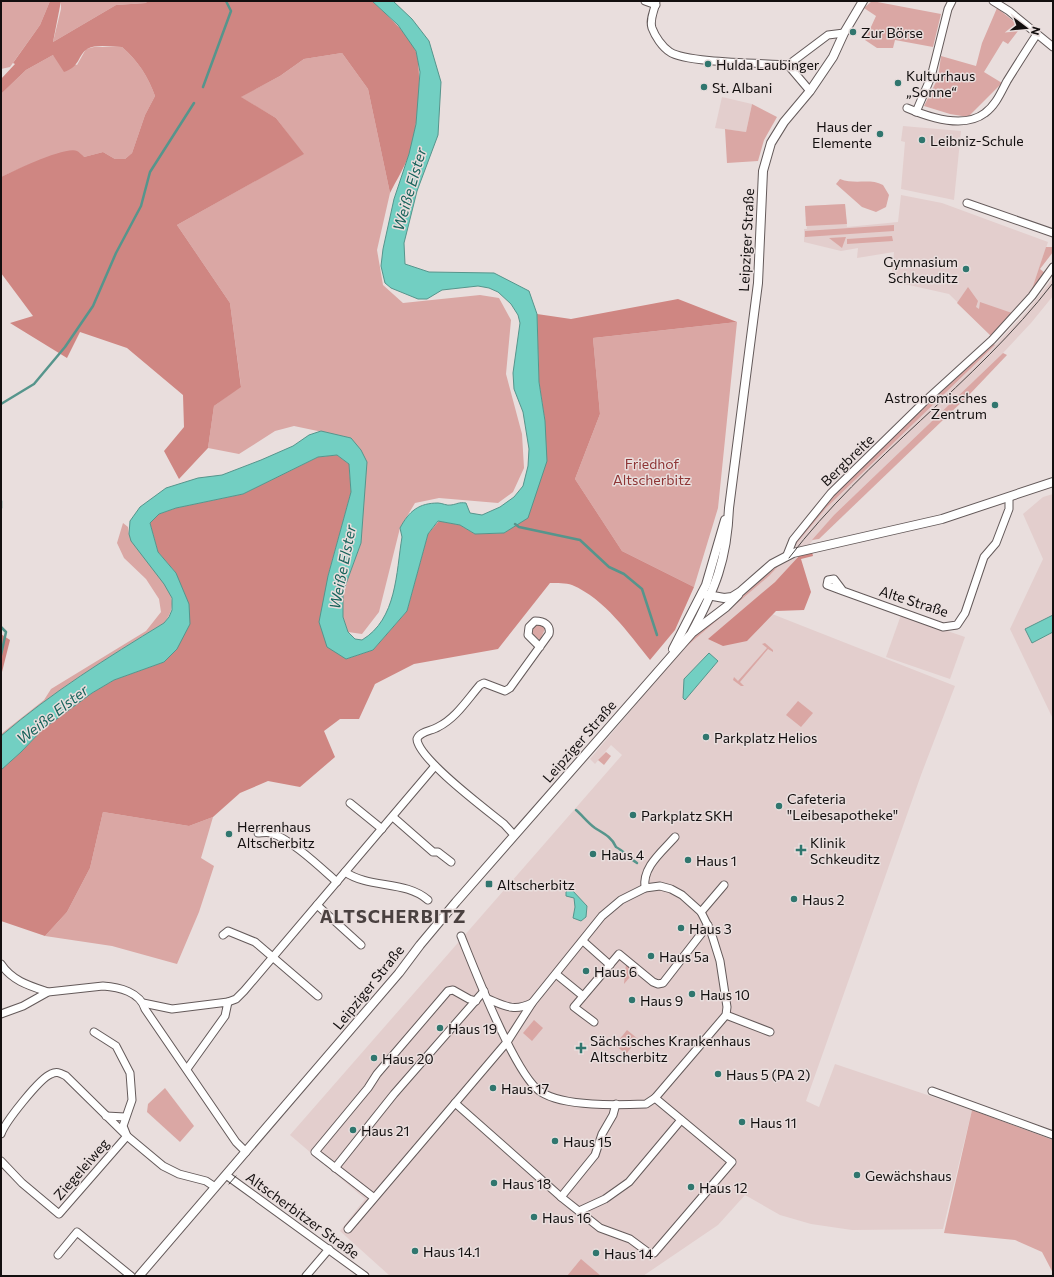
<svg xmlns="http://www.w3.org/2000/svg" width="1054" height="1277" font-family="Commissioner,sans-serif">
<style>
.built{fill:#e3cecd}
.green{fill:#daa7a4}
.forest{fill:#cf8682}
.water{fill:#72cfc2;stroke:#56958c}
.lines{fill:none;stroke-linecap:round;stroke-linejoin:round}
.stream{stroke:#56958c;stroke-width:2.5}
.minor-casing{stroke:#645a5a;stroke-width:9}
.tertiary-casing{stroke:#645a5a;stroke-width:10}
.minor{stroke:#fff;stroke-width:7}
.tertiary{stroke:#fff;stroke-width:8}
.tram{stroke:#4b4545;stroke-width:1}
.poi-dot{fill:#30766e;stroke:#e9dedd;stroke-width:1.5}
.labels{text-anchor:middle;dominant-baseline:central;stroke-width:3;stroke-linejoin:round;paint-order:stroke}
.poi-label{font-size:14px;fill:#130f0f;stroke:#e9dedd;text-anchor:start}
.street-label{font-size:14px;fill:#130f0f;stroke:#e9dedd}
.park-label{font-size:14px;fill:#8e3535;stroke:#e9dedd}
.water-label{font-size:15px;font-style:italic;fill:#17635b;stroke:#e9dedd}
.district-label{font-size:18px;font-weight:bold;letter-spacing:1px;fill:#4a4140;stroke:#e9dedd}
</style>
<rect width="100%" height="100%" fill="#e9dedd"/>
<g class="built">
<path d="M722,97L752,104L746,132L715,128Z"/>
<path d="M903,126L961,131L954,200L901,189L905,142L901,141Z"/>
<path d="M901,195L942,203L1048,242L1031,292L992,336L949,294L891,281L894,252L857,258L858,248L841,251L804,242V229H807L805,206L845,204L847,227L898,222Z"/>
<path d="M1053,278V296L1031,323L1003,353L834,515L788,570L749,605L955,686L921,775L806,1101L819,1107L835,1064L972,1110L943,1229L852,1230L811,1224L780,1215L745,1195L718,1225L643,1276H390L340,1231L365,1199L290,1135L622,755L611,745L595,764L590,759L681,651L769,576L826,508L995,345L1027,311Z"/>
<path d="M1053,494V719L1010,629L1043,559L1023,514L1043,497Z"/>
<path d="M901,615L965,637L950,679L886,657Z"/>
</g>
<g class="green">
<path d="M1,1H50L40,25L10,67L1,69Z"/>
<path d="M61,1H147L146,3L116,5L53,42L61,9Z"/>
<path d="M872,1L941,14L933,47L895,40L893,48H877L865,40L876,16L864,8Z"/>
<path d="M997,8L1021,27L1008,44L1003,41L984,72L1002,83L968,117L950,114L924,106L938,78L941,56L976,66L982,43Z"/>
<path d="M94,47H122C138,61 148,76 155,96L145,115L132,153L125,159H115L103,152L84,157L28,165L1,177V94L26,70L53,55L77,65L86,49Z"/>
<path d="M342,53L368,89L390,193L377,250L383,285L403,303L480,295L499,298L511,320L506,374L522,434L524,468L513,492L498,503L439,498L415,503L400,528L379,612L362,634L348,632L343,617V592L361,543L351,438L294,426L275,431L239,454L208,448L214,406L241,386L230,303L177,225L303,154L276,118L240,97L280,76L304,59Z"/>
<path d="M752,104L777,117L764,140L758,161L727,163L725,129L746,132Z"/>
<path d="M840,179C855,185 870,178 883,185L889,195L886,207L876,212L862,207L836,184Z"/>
<path d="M845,204L847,224L806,226L805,206Z"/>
<path d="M894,225V231L805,237V231Z"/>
<path d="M892,236L893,241L847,244V239Z"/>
<path d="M846,237L842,248L829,238Z"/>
<path d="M1046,247H1053V252L1040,269L1045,273L1031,292Z"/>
<path d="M968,287L978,301L976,307L979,309L980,302L1012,313L992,337L957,303Z"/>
<path d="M737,322L718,508L694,587L622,551L575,479L600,414L593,338Z"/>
<path d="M994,344L995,345L826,508L796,544L795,541C826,500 863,466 900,431C931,401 961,372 994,344Z"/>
<path d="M1003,353L1007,355L968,396L819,539L812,540L834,515Z"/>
<path d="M123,523L128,527L129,534C142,552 164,576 171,597C174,606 170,616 164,623C107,658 52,692 1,736V734L44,700L51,689L146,631L161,612L159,599L146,579L124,558L117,543Z"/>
<path d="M781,563L769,576L681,651L690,639Z"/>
<path d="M537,624H542L545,629L540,640L533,635L531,630Z"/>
<path d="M765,643L773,650V652L768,649L740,682L744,686H741L733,680L734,677L738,681L767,648L762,644Z"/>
<path d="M798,701L813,713L801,727L786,715Z"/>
<path d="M606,752L611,756L604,765L598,760Z"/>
<path d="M103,812L189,826L213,817L201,858L214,866L199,912L177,964L112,946L45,936L67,912L90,868Z"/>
<path d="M626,964L635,971L624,984Z"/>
<path d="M534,1020L543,1028L532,1041L523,1033Z"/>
<path d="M627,1030L638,1039L626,1054L615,1045Z"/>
<path d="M165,1088L194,1126L180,1142L147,1112L148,1104Z"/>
<path d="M972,1110L1053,1140V1273L1042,1252L1015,1240L944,1233Z"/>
<path d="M581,1259L601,1276H567Z"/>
</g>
<g class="forest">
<path d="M50,1H61L53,42L116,5L146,3L147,1H372C385,13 410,35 416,52C423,74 417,133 409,155C404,168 396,181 390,193L368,89L342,53L304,59L280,76L241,97L276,118L304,154L177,225L230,303L241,387L214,406L208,448L179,479L164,451L184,427L183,395L127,348L80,332L67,358L10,323L33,316L1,273V177C14,171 65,146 77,151C79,152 82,155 84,157L103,152L115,159H125L132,153L145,115L155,96C148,76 138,61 122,47C112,47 96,44 87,49C78,55 80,67 64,72L53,55L26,70L1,94V79L15,64L13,63L40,25Z"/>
<path d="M678,299L737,322L593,338L600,414L575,479L622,551L694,587L675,630L650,660C628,633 605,599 572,585C566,583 557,583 550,583L498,649L414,664L375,684L359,719H340L324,731L335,757L300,787L268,781L240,793L213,817L189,826L103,812L90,868L67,912L45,936L1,921V770L21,752L43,729L92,693L114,680L164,662L177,649L176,573L158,552L150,523L159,514L176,508L243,494L318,457L337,455L349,464L351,492L328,576L346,659L373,650L407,611L428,534L439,521L460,525L475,534L504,533L528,517L545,421L539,382L537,314L571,319Z"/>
<path d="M812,552L813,556L801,559L811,592L804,610L776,611L747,641L723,646L708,639L775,582L800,555Z"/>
<path d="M1,634L10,640L1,676Z"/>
</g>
<g class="water">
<path d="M372,1H393L412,19L429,41L441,82L438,135L417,191L404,243L405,264L429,272L494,273L529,291L537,314L539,382L545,421L547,461L528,518L504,533L475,534L460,525L438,521L428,534L407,611L373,650L346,659L327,647L319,622L328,576L351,492L349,464L337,455L318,457L243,494L176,508L159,514L150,523L158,552L176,573L189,604L190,624L177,649L164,662L114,680L92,693L43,729L21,752L1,770V736C52,692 107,658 164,623L169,617L172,610V598L164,584L131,541L129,534L130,521L140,507L166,488L198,478L222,475L261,460L293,446L309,435L321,431L351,438L361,450L367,462L361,543L343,592V617L348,632L355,639L362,640C397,619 396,573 402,537L400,528C409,511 419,503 438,503C442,503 447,506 451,505C458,504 458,502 466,503L470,513L482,515L500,507L514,497L523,486L528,466L529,449L523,412L514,389L513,373L520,323L518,315L511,304L498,292L489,288L478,286L442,290L427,299H418L391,288L385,283L381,266L383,249L394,199L409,154L416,124L420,72L416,51L398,25Z"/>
<path d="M1053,615V632L1032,643L1025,629Z"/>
<path d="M709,653L718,661L685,700L683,698L684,679Z"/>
<path d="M568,890H572L587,906L586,917L581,921L573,918L575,907L574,898L566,896V892Z"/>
</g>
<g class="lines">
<g class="stream">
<path d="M203,87L231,11L226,1"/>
<path d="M1,404L34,384L65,347L93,306L116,253L141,206L150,172L194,103"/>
<path d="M1,501V508"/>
<path d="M515,524L519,527L580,540L609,567L624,574L642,589L657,635"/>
<path d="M1,627L6,632L1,655"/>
<path d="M576,810C582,815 588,823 595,828C603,833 612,837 616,847C624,851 629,858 637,863"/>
</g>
<g class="minor-casing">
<g id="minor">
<path d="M645,1L656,5"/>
<path d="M656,1C655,10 649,19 652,28C655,36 662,47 670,52C686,63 764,63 788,65L828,35L844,33"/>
<path d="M993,1L1009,11L1053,47"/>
<path d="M788,65L810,91"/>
<path d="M907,108C928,117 964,129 985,113C996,105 1001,92 1007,81C1017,65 1027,49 1037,34"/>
<path d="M916,112L931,77L948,9L952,1"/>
<path d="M967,203L1053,233"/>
<path d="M787,555L793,540L831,493L925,401L992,340L1032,296L1053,267"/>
<path d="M843,591L827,585L828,580L834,579L843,591L943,627L957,625L965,613L984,557L996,543L1009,509V497"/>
<path d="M350,803L382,829"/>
<path d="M393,817L433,852H438L451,862"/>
<path d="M258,833C261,833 267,832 270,833C290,838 321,868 337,882"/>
<path d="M514,835L504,824C487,810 418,759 417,739C420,731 432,731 438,727C456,718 467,700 480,685L484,683L505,691L510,688L549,634C551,625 544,621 535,621L529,627L528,635L540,647"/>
<path d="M345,872C370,889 405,880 428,900"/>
<path d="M645,888C642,867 662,852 675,837"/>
<path d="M317,905L361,945"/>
<path d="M701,912L724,885"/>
<path d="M223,935L228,931L255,942L318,996"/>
<path d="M583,941L610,965"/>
<path d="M1,964C12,981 30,986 48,992"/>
<path d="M556,974L583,996"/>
<path d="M488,999C505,1006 514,1012 532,1003"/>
<path d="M228,1002L236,999L244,991L435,766"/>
<path d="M143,1003L172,1009L228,1002L225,1016L187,1069"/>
<path d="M1,1014L23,1006L48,992L103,986C119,987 140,992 145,1009L236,1142L246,1152"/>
<path d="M726,1015L770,1032"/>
<path d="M594,1022L574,1007L619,954L653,982L658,984L663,983L708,925"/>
<path d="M94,1032L116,1046L130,1073L132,1100L123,1126L127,1136L163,1166L179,1174L206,1181L215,1187"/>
<path d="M932,1091L1053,1135"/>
<path d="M455,1103L561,1197L600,1228L630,1239L649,1253H654L732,1162L655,1098"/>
<path d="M106,1116L125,1117"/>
<path d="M1,1134C5,1122 40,1078 51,1074C57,1071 60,1073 66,1076L127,1136L59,1214L22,1183L1,1161"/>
<path d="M335,1168L394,1094L484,991"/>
<path d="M226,1175L365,1276"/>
<path d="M373,1197L315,1152L368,1088L377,1074L448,991L453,990L469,999L476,1001"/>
<path d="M561,1197L595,1155L602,1134L613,1115L616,1104"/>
<path d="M579,1211L605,1199L629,1182L681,1120"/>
<path d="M348,1229L507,1042L532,1003L602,916L621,900L645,888L660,886L671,889L682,895L701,912L711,932L720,961L727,1007L726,1015L655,1098L646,1104C619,1105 564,1107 541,1092C516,1077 474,968 461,936"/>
<path d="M58,1255L77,1232L131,1276"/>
<path d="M306,1276L329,1249"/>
</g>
</g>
<g class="tertiary-casing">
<g id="tertiary">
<path d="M702,594L724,598L732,597L740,592L772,564L793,553L942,519L1053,482"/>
<path d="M693,632L726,607L738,595"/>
<path d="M673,649L706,585L725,520"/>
<path d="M139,1276L399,973L420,945L456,902L691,634C715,589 727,560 729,508L758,283L763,171L771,143L784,122L810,91L833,57L844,33L863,1"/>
</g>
</g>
<use href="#minor" class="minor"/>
<use href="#tertiary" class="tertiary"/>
<g class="tram">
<path d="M789,558C866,457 975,384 1053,283"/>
<path d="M229,1184L236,1176"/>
</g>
</g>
<g class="poi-dot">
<circle cx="853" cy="32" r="4"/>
<circle cx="708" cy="64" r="4"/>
<circle cx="898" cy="83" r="4"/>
<circle cx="704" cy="87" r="4"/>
<circle cx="880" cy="134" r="4"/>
<circle cx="922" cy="140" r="4"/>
<circle cx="966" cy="269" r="4"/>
<circle cx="995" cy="405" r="4"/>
<circle cx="706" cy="737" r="4"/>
<circle cx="779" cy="806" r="4"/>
<circle cx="633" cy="815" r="4"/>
<circle cx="229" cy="834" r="4"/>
<path d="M799 844h4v4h4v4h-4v4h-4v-4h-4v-4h4z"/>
<circle cx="593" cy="854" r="4"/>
<circle cx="688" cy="860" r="4"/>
<rect x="485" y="880" width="8" height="8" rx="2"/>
<circle cx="794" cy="899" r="4"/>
<circle cx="681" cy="928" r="4"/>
<circle cx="651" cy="956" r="4"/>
<circle cx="586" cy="971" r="4"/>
<circle cx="692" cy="994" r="4"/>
<circle cx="632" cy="1000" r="4"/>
<circle cx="440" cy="1028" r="4"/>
<path d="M579 1042h4v4h4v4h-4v4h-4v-4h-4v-4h4z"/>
<circle cx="374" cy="1058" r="4"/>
<circle cx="718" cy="1074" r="4"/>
<circle cx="493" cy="1088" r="4"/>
<circle cx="742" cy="1122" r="4"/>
<circle cx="353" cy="1130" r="4"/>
<circle cx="555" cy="1141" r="4"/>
<circle cx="857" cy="1175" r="4"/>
<circle cx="494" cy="1183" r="4"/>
<circle cx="691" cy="1187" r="4"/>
<circle cx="534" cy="1217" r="4"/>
<circle cx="415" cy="1251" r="4"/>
<circle cx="596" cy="1253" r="4"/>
</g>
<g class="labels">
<g class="poi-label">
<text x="861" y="32">Zur Börse</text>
<text x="716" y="64">Hulda Laubinger</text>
<text x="906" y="75">Kulturhaus<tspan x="906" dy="16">„Sonne“</tspan></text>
<text x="712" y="87">St. Albani</text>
<text x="872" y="126" text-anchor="end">Haus der<tspan x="872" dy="16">Elemente</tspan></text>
<text x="930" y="140">Leibniz-Schule</text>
<text x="958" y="261" text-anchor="end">Gymnasium<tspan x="958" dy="16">Schkeuditz</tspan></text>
<text x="987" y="397" text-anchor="end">Astronomisches<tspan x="987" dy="16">Zentrum</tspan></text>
<text x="714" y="737">Parkplatz Helios</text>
<text x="787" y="798">Cafeteria<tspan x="787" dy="16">"Leibesapotheke"</tspan></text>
<text x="641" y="815">Parkplatz SKH</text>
<text x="237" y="826">Herrenhaus<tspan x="237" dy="16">Altscherbitz</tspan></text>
<text x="810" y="842">Klinik<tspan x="810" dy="16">Schkeuditz</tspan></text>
<text x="601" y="854">Haus 4</text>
<text x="696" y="860">Haus 1</text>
<text x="497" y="884">Altscherbitz</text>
<text x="802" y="899">Haus 2</text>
<text x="689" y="928">Haus 3</text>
<text x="659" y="956">Haus 5a</text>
<text x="594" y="971">Haus 6</text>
<text x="700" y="994">Haus 10</text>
<text x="640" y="1000">Haus 9</text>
<text x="448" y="1028">Haus 19</text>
<text x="590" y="1040">Sächsisches Krankenhaus<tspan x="590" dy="16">Altscherbitz</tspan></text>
<text x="382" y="1058">Haus 20</text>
<text x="726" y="1074">Haus 5 (PA 2)</text>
<text x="501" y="1088">Haus 17</text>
<text x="750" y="1122">Haus 11</text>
<text x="361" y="1130">Haus 21</text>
<text x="563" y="1141">Haus 15</text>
<text x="865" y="1175">Gewächshaus</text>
<text x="502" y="1183">Haus 18</text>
<text x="699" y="1187">Haus 12</text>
<text x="542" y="1217">Haus 16</text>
<text x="423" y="1251">Haus 14.1</text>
<text x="604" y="1253">Haus 14</text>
</g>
<g class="street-label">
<text transform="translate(746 240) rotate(-87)">Leipziger Straße</text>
<text transform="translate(847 460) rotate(-44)">Bergbreite</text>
<text transform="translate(914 601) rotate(18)">Alte Straße</text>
<text transform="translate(579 741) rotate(-49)">Leipziger Straße</text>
<text transform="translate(368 987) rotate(-51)">Leipziger Straße</text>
<text transform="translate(81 1169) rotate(-49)">Ziegeleiweg</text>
<text transform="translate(303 1215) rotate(36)">Altscherbitzer Straße</text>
</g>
<g class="park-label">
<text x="652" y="463">Friedhof<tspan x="652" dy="16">Altscherbitz</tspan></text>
</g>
<g class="water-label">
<text transform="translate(409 189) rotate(-74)">Weiße Elster</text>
<text transform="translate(342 567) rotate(-79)">Weiße Elster</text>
<text transform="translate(52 714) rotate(-38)">Weiße Elster</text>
</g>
<g class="district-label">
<text x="393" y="916">ALTSCHERBITZ</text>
</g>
</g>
<rect width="1054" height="1277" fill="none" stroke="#130f0f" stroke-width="4"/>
<g transform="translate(1026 28) rotate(106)" stroke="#e9dedd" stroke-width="3" paint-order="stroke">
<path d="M0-3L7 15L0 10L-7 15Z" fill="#130f0f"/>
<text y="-6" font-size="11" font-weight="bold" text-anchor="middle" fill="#130f0f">N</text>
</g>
</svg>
